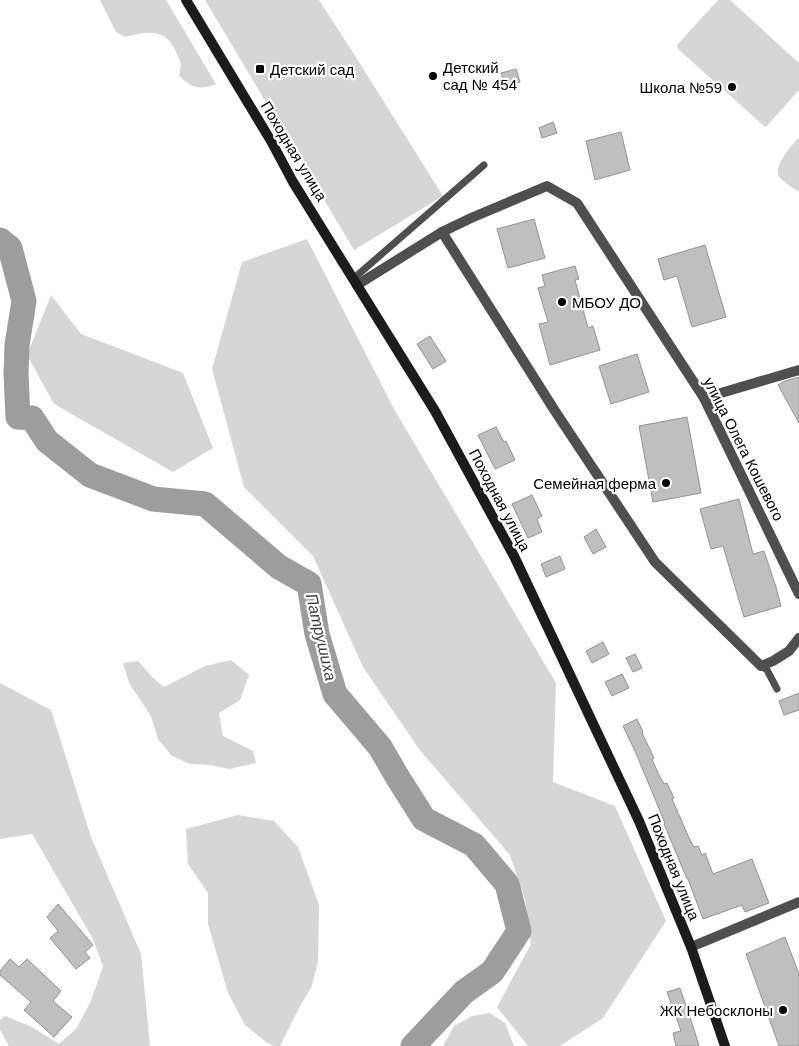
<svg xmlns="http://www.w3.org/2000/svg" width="799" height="1046" font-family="Arial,sans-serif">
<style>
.green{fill:#d6d6d6}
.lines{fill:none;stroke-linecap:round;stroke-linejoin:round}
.river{stroke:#9d9d9d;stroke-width:25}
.building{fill:#bfbfbf;stroke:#939393}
.service{stroke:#4f4f4f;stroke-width:7}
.minor{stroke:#4f4f4f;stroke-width:10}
.secondary{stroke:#1c1c1c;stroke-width:10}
.poi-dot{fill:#000;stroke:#fff;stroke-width:2}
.labels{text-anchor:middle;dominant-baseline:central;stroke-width:4.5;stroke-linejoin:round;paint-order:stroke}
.poi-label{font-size:15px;fill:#000;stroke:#fff;text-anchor:start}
.street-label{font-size:15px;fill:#000;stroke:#fff}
.water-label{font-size:16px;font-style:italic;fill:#3e3e3e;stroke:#fff}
</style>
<rect width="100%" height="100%" fill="#fff"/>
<g class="green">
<path d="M100,0H166L216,84C200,90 191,89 179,75C182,63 181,63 176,52C166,28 148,31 125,37L116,32Z"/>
<path d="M205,0H319L352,51L443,196L354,250Z"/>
<path d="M718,0H730L799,63V90L767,126H764L678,49L677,45Z"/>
<path d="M799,137V192C793,188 785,183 780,178C771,167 792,146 799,137Z"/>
<path d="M307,239L394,409L556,683L553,782L615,806L666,921L603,1018L560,1046H528L497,1007L531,944L525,900L510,855L419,749L363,667L313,556L244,487L212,369L242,262Z"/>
<path d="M51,295L81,334L183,373L213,448L173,472L54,404L27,355Z"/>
<path d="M231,660L249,675L240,700L219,713L223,736L253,751L256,763L230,769L209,765L190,764L172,756L158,739L151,716L129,683L123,663L138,661L152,677L164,687L205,666Z"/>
<path d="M0,683L51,710L91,837L141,954L150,1046H9L0,1030V1020L5,1016L32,1027L59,1044L76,1029L91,1001L103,966L93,939L32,834L0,839Z"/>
<path d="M238,815L274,821L298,847L319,905L318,962L311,988L299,1008L280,1046H274L266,1042L245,1025L228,993L208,924V893L188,864L186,829Z"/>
<path d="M490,1013L505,1023L514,1046H443L454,1026L472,1016Z"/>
</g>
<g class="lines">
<path class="river" d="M0,240L10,248L24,301L17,345L16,374L18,417L32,418L47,441L90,475L153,499L205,504L279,567L309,584L317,634L335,694L380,747L398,778L424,819L474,845L507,884L519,931L492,972L464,992L413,1046"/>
</g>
<g class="building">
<path d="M516,69L520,82L505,86L501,73Z"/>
<path d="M553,122L557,133L542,138L539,128Z"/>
<path d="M621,132L630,170L595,180L586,141Z"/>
<path d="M534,219L545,258L508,268L497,229Z"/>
<path d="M705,245L726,317L692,327L677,276L664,280L658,259Z"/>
<path d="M575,266L579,279L575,280L588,328L593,326L600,350L550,365L539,324L548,322L538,288L545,286L542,275Z"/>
<path d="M430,336L446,361L433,369L417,344Z"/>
<path d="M637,354L649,392L611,404L599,366Z"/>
<path d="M799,377V423L778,385L785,381Z"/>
<path d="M687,417L701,493L653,502L639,426Z"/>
<path d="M496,427L504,442L506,441L515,460L495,469L478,435Z"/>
<path d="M532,495L542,516L537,519L542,532L528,538L512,504Z"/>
<path d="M739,499L753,554L764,551L776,587L781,606L744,617L723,546L711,549L700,509Z"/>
<path d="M596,529L606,547L593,554L584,537Z"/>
<path d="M560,556L565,569L546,577L541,564Z"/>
<path d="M603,642L609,654L592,663L586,651Z"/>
<path d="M635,654L642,668L633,672L626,658Z"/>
<path d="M622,674L629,688L612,696L605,682Z"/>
<path d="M799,693V710L784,715L779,701Z"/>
<path d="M637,719L643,732L642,733L654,758L652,759L658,773L664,784L667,783L674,798L672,799L690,840L694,847L698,846L702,855L705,853L713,874L752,859L769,903L745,912L742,905L703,919L688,879H687L664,824L665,823L635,751L623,726Z"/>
<path d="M58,904L93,945L85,952L90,958L76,969L50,938L58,931L47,917Z"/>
<path d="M785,937L799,974V1046H779L746,954Z"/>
<path d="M10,959L19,967L27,959L61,991L53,1001L72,1017L54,1037L24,1010L31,1002L0,975V971Z"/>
<path d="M680,988L693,1026L699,1046H676L673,1033L681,1031L667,992Z"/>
</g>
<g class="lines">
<g class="service">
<path d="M353,279L484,165"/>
<path d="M761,666L767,670L777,689"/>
</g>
<g class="minor">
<path d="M442,232L555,411L655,562L761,666L773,661L789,651L799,638"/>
<path d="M357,285L442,232L471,218L547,186L577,203L704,398L799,594"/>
<path d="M704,398L799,370"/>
<path d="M691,947L799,902"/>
</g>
<path class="secondary" d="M186,0L271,141L293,182L435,411L514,556L639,821L691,947L725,1046"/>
</g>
<g class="poi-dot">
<rect x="255" y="64" width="10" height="10" rx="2.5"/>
<circle cx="433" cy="76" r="5"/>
<circle cx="732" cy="87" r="5"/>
<circle cx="562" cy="302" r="5"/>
<circle cx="666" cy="483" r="5"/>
<circle cx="783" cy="1010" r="5"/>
</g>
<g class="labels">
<g class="poi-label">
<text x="443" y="67">Детский<tspan x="443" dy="17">сад № 454</tspan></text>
<text x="270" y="69">Детский сад</text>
<text x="722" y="87" text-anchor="end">Школа №59</text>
<text x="572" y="302">МБОУ ДО</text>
<text x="656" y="483" text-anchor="end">Семейная ферма</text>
<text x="773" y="1010" text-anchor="end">ЖК Небосклоны</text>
</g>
<g class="street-label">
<text transform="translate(294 151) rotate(59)">Походная улица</text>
<text transform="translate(744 449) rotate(63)">улица Олега Кошевого</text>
<text transform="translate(500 500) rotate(62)">Походная улица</text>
<text transform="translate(674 867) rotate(68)">Походная улица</text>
</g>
<g class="water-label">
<text transform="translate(321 637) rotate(77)">Патрушиха</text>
</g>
</g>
</svg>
